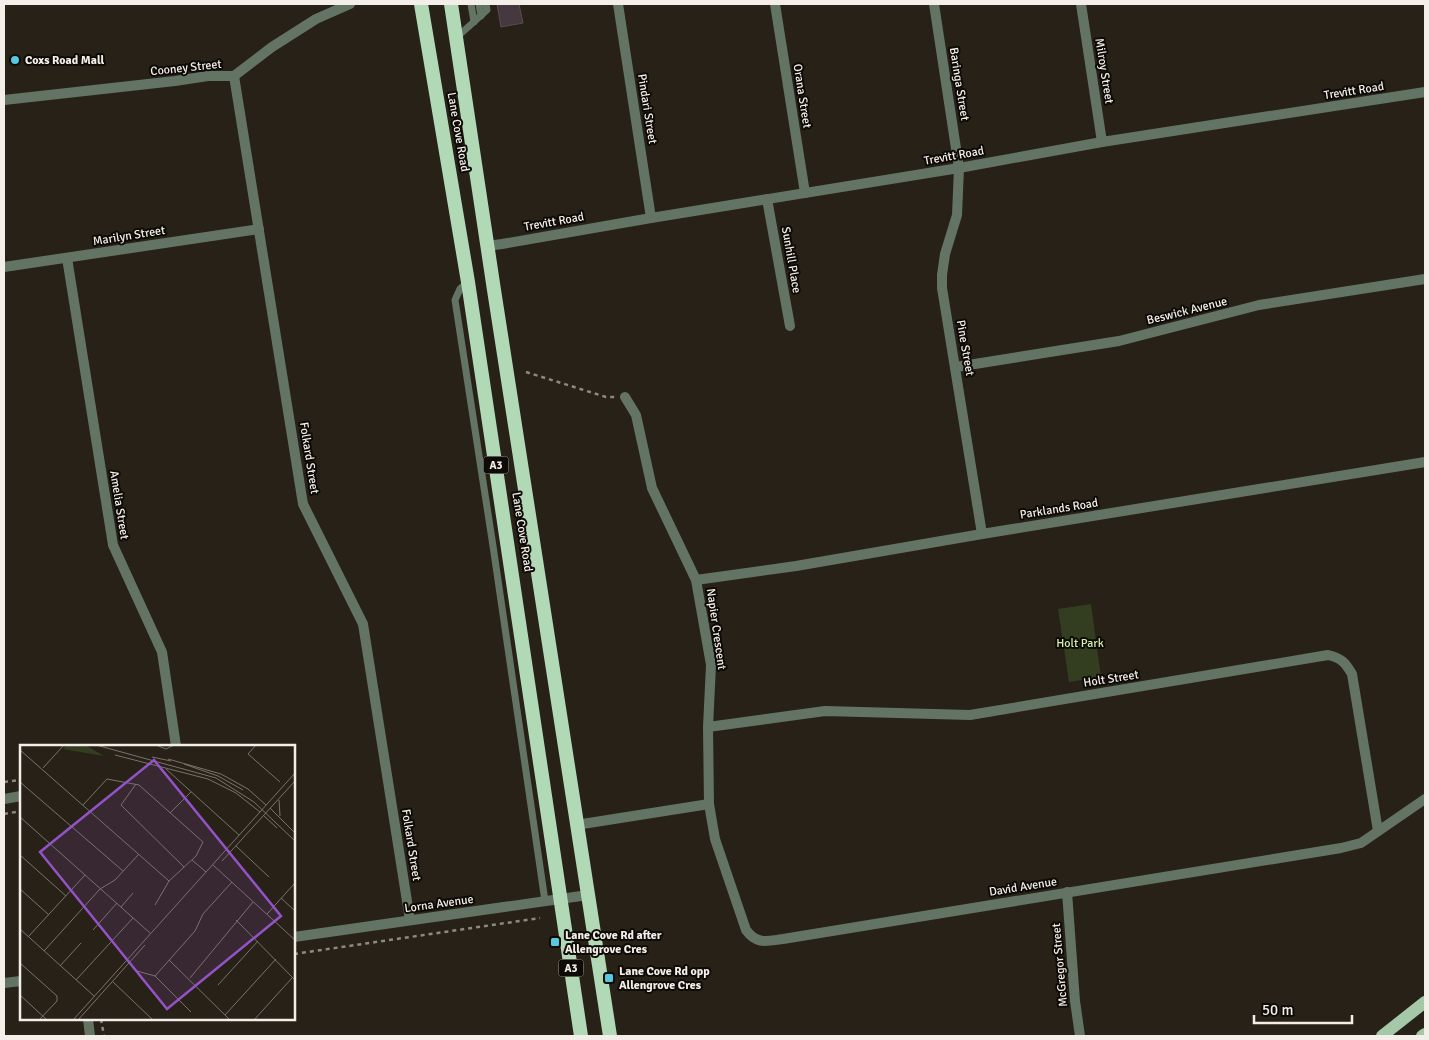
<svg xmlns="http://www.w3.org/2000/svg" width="1429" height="1040" font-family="Signika,sans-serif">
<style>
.green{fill:#333e20}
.building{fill:#45393f;stroke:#584c52}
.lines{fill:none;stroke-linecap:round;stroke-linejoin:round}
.path{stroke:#8e8981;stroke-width:2.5;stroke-dasharray:4 4;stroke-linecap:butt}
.service{stroke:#637465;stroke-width:7}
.minor{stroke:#637465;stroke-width:10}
.primary{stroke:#a5c8a9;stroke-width:12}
.trunk{stroke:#b2d9b6;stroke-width:14}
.poi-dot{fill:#56c9e0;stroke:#0e0b07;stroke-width:2}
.labels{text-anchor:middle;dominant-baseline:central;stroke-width:4;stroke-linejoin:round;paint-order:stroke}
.shield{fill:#0e0b07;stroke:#aeaaa4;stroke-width:1}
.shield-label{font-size:11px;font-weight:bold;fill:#f3eee8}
.poi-label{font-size:12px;font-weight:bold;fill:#f3eee8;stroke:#0e0b07;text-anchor:start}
.street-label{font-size:12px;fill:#f3eee8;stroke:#0e0b07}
.park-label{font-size:12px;fill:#d3eea6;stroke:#0e0b07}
.inset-road{fill:none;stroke:#79736b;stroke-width:1}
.view{fill:#9353c7;fill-opacity:0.15;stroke:#9353c7;stroke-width:2.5}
.inset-edge{fill:none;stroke:#f3eee8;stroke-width:2.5}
</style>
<rect width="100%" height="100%" fill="#272118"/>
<path class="green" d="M1091,604L1101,677L1069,682L1058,609Z"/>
<path class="building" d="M497,4H519L523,23L501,27Z"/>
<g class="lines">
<g class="path">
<path d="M526,372L606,397H616"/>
<path d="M4,782L21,780"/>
<path d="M4,814L21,811"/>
<path d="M294,954L540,918"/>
<path d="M101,1019L104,1036"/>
</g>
<g class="service">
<path d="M471,4L474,22"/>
<path d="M479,4L481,16"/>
<path d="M457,37L487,10L486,4"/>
<path d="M468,282L460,289L455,300L493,546L545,901"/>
</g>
<g class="minor">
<path d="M618,4L651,218"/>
<path d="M775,4L805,193"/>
<path d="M934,4L959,168L957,215L945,254L942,275V288L982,534"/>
<path d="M1081,4L1102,142"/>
<path d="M234,76L303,504L363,624L410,920"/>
<path d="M4,100L175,81L208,76H234L272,47L316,19L350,4"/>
<path d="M767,199L790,326"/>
<path d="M487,246L502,244L651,218L959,168L1102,142L1425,92"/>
<path d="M67,258L113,545L162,652L176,746"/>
<path d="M4,267L259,229"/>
<path d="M956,367L1119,341L1259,305L1425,279"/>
<path d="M625,397L636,415L652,488L696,580L711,665L708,727L709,804L715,839L746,930C757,945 767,941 783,939L1341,848L1361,843L1425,799"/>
<path d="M696,580L796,566L982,534L1425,462"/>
<path d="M708,727L825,711L970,715L1328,655C1341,658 1345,662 1352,674L1378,831"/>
<path d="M4,799L21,796"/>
<path d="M576,825L709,804"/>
<path d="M1067,892L1075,1001L1080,1036"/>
<path d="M294,937L588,895"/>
<path d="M4,983L21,981"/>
<path d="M88,1019L90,1036"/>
</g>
<g class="primary">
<path d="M1382,1036L1425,1002"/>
<path d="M1422,1036L1425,1034"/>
</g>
<g class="trunk">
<path d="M421,4L468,282L581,1036"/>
<path d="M451,4L494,290L610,1036"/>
</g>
</g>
<g class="poi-dot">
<circle cx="15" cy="60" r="5"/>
<rect x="550" y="937" width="10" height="10" rx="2.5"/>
<rect x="604" y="973" width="10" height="10" rx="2.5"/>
</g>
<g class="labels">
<g class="shield">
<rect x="483.5" y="456.5" width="25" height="17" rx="4"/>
<rect x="558.5" y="959.5" width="25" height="17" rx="4"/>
</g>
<g class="shield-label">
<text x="496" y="465">A3</text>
<text x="571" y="968">A3</text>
</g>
<g class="poi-label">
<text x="25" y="60">Coxs Road Mall</text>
<text x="565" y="935">Lane Cove Rd after<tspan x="565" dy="14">Allengrove Cres</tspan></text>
<text x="619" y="971">Lane Cove Rd opp<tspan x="619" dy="14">Allengrove Cres</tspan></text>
</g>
<g class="street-label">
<text transform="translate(186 68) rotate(-6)">Cooney Street</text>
<text transform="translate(1104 71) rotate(81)">Milroy Street</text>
<text transform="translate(959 84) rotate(81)">Baringa Street</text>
<text transform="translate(1354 91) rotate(-9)">Trevitt Road</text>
<text transform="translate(802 96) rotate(81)">Orana Street</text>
<text transform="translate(647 109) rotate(81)">Pindari Street</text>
<text transform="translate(458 132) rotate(80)">Lane Cove Road</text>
<text transform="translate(954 156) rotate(-10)">Trevitt Road</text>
<text transform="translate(554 222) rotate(-10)">Trevitt Road</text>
<text transform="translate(129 236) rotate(-9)">Marilyn Street</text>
<text transform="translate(791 260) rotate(80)">Sunhill Place</text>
<text transform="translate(1187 311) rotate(-14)">Beswick Avenue</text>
<text transform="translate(965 348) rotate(80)">Pine Street</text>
<text transform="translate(309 458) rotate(81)">Folkard Street</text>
<text transform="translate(119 505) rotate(81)">Amelia Street</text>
<text transform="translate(1059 509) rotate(-9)">Parklands Road</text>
<text transform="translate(522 532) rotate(81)">Lane Cove Road</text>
<text transform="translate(716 629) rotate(82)">Napier Crescent</text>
<text transform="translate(1111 679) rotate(-9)">Holt Street</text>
<text transform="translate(411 845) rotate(81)">Folkard Street</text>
<text transform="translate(1023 887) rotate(-9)">David Avenue</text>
<text transform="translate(439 904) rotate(-8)">Lorna Avenue</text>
<text transform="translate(1060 965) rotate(-95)">McGregor Street</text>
</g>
<g class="park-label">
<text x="1080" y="643">Holt Park</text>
</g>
</g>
<g transform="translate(20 745)">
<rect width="275" height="275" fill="#272118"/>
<path d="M47,0H65L84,11L43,4Z" fill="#333e20"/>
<path class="inset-road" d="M76,0L196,33L234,57L275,96M136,0L146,4L154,0M236,0L228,9L260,37M0,5L149,136M95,10L188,34L216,48L240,67M132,12L151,16M148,14L201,29L228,44L246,60M164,19L198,31L223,45M23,23L44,0M146,24L219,90M0,37L103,126M116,39L101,60L164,122M259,55L260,71M63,60L87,34L119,40L183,97L176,111L149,136L135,160M250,63L275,88M150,68L171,47M243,70L257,83M0,72L130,188M216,101L249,132M0,110L46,151M172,115L186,127M202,116L275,36M193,120L275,195M0,144L29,170M261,153L275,166M101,162L113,148M247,169L275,138M216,175L275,235M0,184L74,251M73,185L97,158M8,192L65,130M24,206L80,144L95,135L119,109M149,215L210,275M0,218L37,251V256L19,275M109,218L117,226L135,231L171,267M40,221L61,198M135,231L175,186L183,169L212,137M170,233L233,157M56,235L113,173M92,236L133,275M198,240L238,196M0,250L27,275M205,270L256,214M53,275L275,28M58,275L125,200M234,275L272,233"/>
<path class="view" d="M134,15L261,171L147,264L20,107Z"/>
<rect width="275" height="275" class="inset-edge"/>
</g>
<rect width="1429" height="1040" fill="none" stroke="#f3eee8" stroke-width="10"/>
<path d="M1254 1015v8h98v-8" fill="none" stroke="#f3eee8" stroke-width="2.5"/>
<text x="1262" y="1015" font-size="15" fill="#f3eee8" stroke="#0e0b07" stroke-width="4" paint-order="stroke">50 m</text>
</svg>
